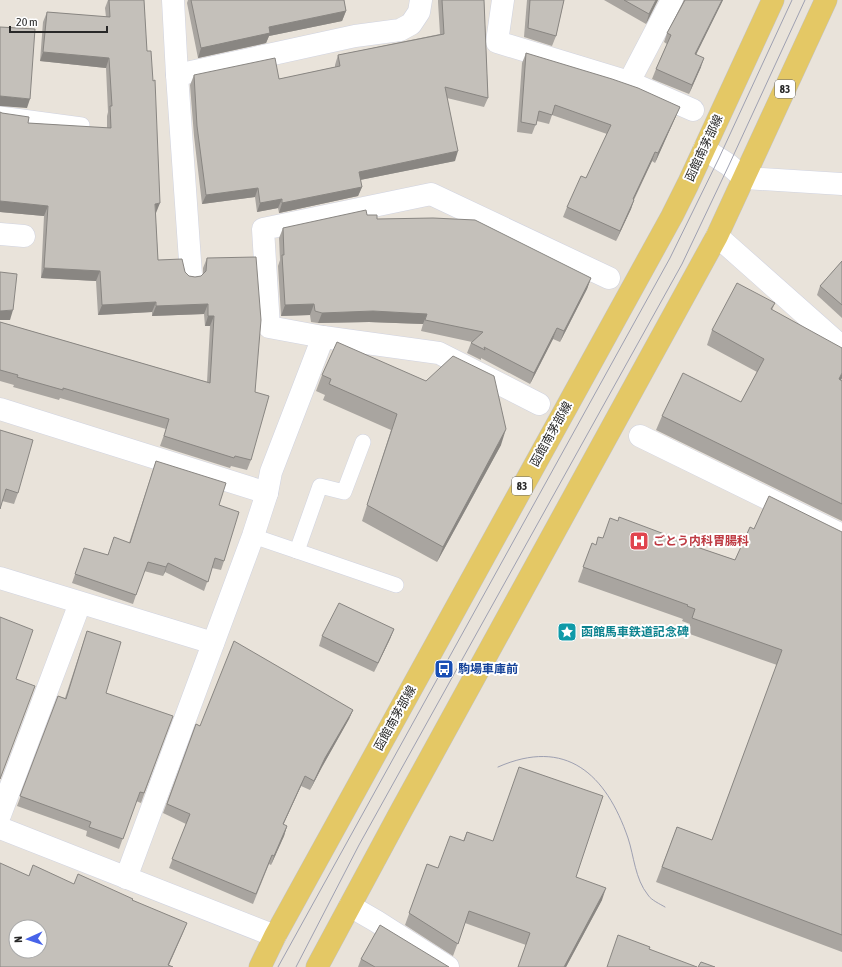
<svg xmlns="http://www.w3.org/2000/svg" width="842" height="967" font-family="'Asap Condensed','Noto Sans JP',sans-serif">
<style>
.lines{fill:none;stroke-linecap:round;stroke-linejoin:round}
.service-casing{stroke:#d0d3e0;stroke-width:16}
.minor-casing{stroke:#d0d3e0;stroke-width:23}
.primary-casing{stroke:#c3c3c3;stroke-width:23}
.service{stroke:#fff;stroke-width:15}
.minor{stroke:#fff;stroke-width:22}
.primary{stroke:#e4c865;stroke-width:22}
.tram{stroke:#9ea0b1;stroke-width:1}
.wall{fill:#a9a5a0}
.shaded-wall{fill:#898682}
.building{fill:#c4c0ba;stroke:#898682;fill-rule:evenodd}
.labels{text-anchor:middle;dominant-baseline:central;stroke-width:4;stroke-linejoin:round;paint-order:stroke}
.shield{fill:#fff;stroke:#686868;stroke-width:1}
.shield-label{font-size:11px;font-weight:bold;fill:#282828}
.street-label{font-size:12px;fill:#282828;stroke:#fff}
.health-label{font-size:12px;font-weight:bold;fill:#be3a42;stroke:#fff;text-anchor:start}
.culture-label{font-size:12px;font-weight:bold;fill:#0d838f;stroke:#fff;text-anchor:start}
.transit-label{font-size:12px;font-weight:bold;fill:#164399;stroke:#fff;text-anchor:start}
</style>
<rect width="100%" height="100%" fill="#e9e3da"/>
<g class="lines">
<g class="service-casing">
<g id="service">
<path d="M0,114L82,125"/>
<path d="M363,442L344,492L320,486L297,551L396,585"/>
<path d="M253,536L297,551"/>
</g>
</g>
<g class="minor-casing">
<g id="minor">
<path d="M173,0L177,75L191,275"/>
<path d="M503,0L497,42L629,82L693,110"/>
<path d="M177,75L355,36L400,30L411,24L419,12L421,0"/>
<path d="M629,82L672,0"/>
<path d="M704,149L729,165L744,178L842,184"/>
<path d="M0,234L24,236"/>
<path d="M717,236L842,347"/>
<path d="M539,404L439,353L323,337L269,327L263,229L431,194L609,278"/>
<path d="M0,409L267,493"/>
<path d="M640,436L842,535"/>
<path d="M0,578L213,643"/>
<path d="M0,815L80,603"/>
<path d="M0,828L275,936"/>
<path d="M126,878L253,536L267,493L271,472L323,337"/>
<path d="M350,906L376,921L448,967"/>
</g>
</g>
<g class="primary-casing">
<g id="primary">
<path d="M260,967L275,936L672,216L688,184L773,0"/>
<path d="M317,967L401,811L717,236L826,0"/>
</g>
</g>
<use href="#service" class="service"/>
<use href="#minor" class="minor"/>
<use href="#primary" class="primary"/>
<g class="tram">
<path d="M498,767C566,737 606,774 628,838C634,856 635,879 648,895C651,900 660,904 665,907"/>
<path d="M278,967L670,258L719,158L792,0"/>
<path d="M296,967L359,845L682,264L729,165L805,0"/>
</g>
</g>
<g class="wall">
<path d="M108,0H144L158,260L185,272L189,276L195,277L201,276L203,274V268L207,258L255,392L251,460L247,470L231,466L230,468L160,446L166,429L60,398L59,400L13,387L14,385L0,381V322L207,382L210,326H205L204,314L152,316V312L98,315L96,281L41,278L44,216L0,212V112L28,123L107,128V116L108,112L106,68L40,61L43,22L47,12L106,17L105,8Z"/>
<path d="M188,0H344L346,11L342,21L269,36L266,43L198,58L187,3Z"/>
<path d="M438,0H484L488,98L484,107L447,98L455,161L360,180L362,187L358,196L279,213L278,208L257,212L255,197L202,204L194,136L190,85L194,75L279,79L335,67V65L338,55L440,34L438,2Z"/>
<path d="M527,0H564L556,36L552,46L524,37Z"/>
<path d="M604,0H658L646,24Z"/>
<path d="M684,0H723L696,54L701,67L689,94L652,79L656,69L667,44L664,42L667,33Z"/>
<path d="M526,53L676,116L655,163L652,161L634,200L631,209L616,241L563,217L567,207L586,178L607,134L552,115L549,124L537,121L532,134L517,132L522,63Z"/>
<path d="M367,215L377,219L591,278L587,289L560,342L553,339L530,384L481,358V360L467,353L471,343L472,342L421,331L423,324L369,322L318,323L311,322L310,315L281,316L278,266L280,260L279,238L283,228Z"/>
<path d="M842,261V318L817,295L820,286Z"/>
<path d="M775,303L772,310L842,378L841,380L842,381V521L656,430L662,416L741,402L757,372L707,345L712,330Z"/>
<path d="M322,375L501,445L437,562L362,521L391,430L323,400L325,395L316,391Z"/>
<path d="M0,430L18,493L14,504L2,501Z"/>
<path d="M156,461L219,505L224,561L221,570L212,568L204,591L165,572L163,576L144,571L133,604L72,583L81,557L107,555L129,543Z"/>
<path d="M754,529L842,532V952L656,882L677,827L712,840L777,665L687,633L690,624L682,621L683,619L578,582L592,543L596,545L603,538L682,542L735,560Z"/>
<path d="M394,629L390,639L374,672L319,646L322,636Z"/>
<path d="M87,631L106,693L169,725L141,803L136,801L119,849L86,836L87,831L17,806L58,696L65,698Z"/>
<path d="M353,710L349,719L322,767L310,790L301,786L283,825L287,826L284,836L271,865L269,864L253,904L169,868L186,824L163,813L196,724L200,726Z"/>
<path d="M467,832L576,877L602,900L566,967H518L526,945L465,923L453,956L405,925L427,864L438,868L463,841Z"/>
<path d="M361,959L449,967H358Z"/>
</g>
<g class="shaded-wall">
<path d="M656,0H658L646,24L649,14Z"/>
<path d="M722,0H723L692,63L695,54Z"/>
<path d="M346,11L342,21L269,36L266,43L198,58L201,48L269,27Z"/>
<path d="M43,52L109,58L106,68L40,61Z"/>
<path d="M704,58L701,67L689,94L692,85Z"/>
<path d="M0,96H1L30,99L27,108L0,106Z"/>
<path d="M680,107L676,116L655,163L658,153Z"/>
<path d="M458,151L455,161L355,181L359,172Z"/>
<path d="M655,152L652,161L629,209L633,199Z"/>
<path d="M362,187L358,196L279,213L282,203Z"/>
<path d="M258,188L255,197L202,204L206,195Z"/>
<path d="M282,199L278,208L257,212L260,203Z"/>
<path d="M634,200L631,209L616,241L620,231Z"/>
<path d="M0,201L48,206L44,216L0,212Z"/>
<path d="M160,203L156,213L155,204Z"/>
<path d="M44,268L100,271L96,281L41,278Z"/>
<path d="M591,278L587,289L560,342L564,331Z"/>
<path d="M156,302L152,312L98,315L102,305Z"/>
<path d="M208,304L204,314L152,316L156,306Z"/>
<path d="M314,304L310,315L281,316L285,305Z"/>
<path d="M13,310L10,320H0V311Z"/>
<path d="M373,311L427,314L423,324L369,322L318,323L322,313Z"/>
<path d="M208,316H214L210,326H205Z"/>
<path d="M557,328L553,339L530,384L534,373Z"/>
<path d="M842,373V378L834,394L839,379Z"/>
<path d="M506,429L501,445L437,562L443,547Z"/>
<path d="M168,563L165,572L163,576L166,567Z"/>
<path d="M394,629L390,639L374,672L378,663Z"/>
<path d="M353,710L349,719L322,767L310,790L314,781L325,758Z"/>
<path d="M305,776L301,786L279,834L283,824Z"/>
<path d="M287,826L284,836L271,865L274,856Z"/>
<path d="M606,888L602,900L566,967H564Z"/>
<path d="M187,923L183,933L168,967H167Z"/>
</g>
<g class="building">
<path d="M109,0H144L147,51H151L153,81L155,80L160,203L155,204L158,260L182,259L185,272L189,276L195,277L201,276L206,271L207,258L256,257L261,320L255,392L269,396L251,460L235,456L234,458L164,436L169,419L63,388V390L17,377L18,375L0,370V322L210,383L214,316H208V304L156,306V302L102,305L100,271L44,268L48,206L0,201V112L2,113L29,117L28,123L111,128L110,106H112L109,58L43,52L47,12L110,17Z"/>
<path d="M191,0H344L346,11L269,27L270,33L201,48Z"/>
<path d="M442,0H484L488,98L445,87L458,151L359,172L362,187L282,203V199L260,203L258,188L206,195L197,126L194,75L275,58L279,79L340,66L338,55L444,34Z"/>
<path d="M530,0H564L556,36L528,28Z"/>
<path d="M624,0H656L649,14Z"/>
<path d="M685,0H722L695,54L704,58L692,85L656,69L671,35L667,33Z"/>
<path d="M0,27L35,29L30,99L0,96Z"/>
<path d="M526,53L612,79L638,88L680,107L658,153L655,152L633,199L634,200L620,231L567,207L581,176L586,178L611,125L555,105L552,115L539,111L536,125L521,122Z"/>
<path d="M366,210L367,215H377V219L433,218L475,220L591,278L564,331L557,328L534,373L484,347L485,350L471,343L483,332L425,320L427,314L373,311L322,313L315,311L314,304L285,305L282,255H284L283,228Z"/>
<path d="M842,261V305L820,286Z"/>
<path d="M0,272L17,274L13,310L0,311Z"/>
<path d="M737,283L775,303L771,309L842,348V373L839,379L842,381V504L662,416L683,373L741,402L764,359L712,330Z"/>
<path d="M337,342L426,381L453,356L494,376L506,429L443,547L367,505L397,414L329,384L331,379L322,375Z"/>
<path d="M0,430L33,440L18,493L6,489L0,509Z"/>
<path d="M156,461L226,483L219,505L239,512L224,561L215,558L208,582L168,563L166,567L148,562L136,595L75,574L84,548L108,555L114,537L130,543Z"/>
<path d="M769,496L842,532V935L662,867L677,827L712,840L782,650L692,618L695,609L687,606L688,605L583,567L592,543L596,545L598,537L603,538L610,518L618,521L619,517L683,541L682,542L735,560L750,527L754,529Z"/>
<path d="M339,603L394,629L378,663L322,636Z"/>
<path d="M0,617L33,630L16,679L35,686L0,779Z"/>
<path d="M87,631L121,642L106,693L173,716L144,793L140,792L123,839L89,827L91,822L20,796L58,696L66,699Z"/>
<path d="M234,641L353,710L325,758L314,781L305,776L283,824L287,826L274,856L272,855L256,894L172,859L190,814L167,804L196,724L200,726Z"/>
<path d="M519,767L603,796L576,877L606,888L564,967H518L530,933L469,911L458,944L409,913L427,864L438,868L450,836L464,841L467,832L493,841Z"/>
<path d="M0,863L29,876L33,865L74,884L78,874L133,899L132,900L187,923L168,965L173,967H0ZM16,927H40V951H16Z"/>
<path d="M380,925L449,967H375L361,959Z"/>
<path d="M618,935L650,947L649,949L697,967H607Z"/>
<path d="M701,962L715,967H698Z"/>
</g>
<defs>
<g id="hospital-square" transform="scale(1)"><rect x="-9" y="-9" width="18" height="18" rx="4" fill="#e0444e" stroke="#fff"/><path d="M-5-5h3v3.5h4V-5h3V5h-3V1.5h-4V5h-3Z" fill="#fff"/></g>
<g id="sight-square" transform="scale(1)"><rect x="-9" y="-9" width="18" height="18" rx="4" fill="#0f9aa8" stroke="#fff"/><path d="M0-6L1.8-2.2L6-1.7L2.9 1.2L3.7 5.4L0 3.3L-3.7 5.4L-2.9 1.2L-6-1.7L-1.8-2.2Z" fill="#fff"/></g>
<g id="bus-square" transform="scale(1)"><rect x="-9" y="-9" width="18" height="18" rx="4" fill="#1a4fb4" stroke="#fff"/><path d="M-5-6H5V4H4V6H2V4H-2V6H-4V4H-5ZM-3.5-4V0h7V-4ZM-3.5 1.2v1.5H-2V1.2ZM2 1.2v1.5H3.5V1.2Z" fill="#fff"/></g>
</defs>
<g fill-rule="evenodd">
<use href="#hospital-square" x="639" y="541"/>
<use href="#sight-square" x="567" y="632"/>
<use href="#bus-square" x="444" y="669"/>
</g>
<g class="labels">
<g class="shield">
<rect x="775" y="80" width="20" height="18" rx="3"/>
<rect x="512" y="477" width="20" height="18" rx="3"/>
</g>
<g class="shield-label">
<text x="785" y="89">83</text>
<text x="522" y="486">83</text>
</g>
<g class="street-label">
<text transform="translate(704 148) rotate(-65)">函館南茅部線</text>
<text transform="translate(551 434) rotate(-61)">函館南茅部線</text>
<text transform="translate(395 718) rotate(-61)">函館南茅部線</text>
</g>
<g class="health-label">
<text x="653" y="541">ごとう内科胃腸科</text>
</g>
<g class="culture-label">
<text x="581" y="632">函館馬車鉄道記念碑</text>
</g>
<g class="transit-label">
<text x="458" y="669">駒場車庫前</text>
</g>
</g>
<g transform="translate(28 939) rotate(267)"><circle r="19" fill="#ffffff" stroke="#a9a9a9"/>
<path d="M0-3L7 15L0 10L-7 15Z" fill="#4763e9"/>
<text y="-6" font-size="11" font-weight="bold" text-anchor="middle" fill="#282828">N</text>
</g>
<path d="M10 26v6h97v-6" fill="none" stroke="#282828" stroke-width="2"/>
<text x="16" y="26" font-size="12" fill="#282828" stroke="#ffffff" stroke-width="3" paint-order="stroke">20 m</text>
</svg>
